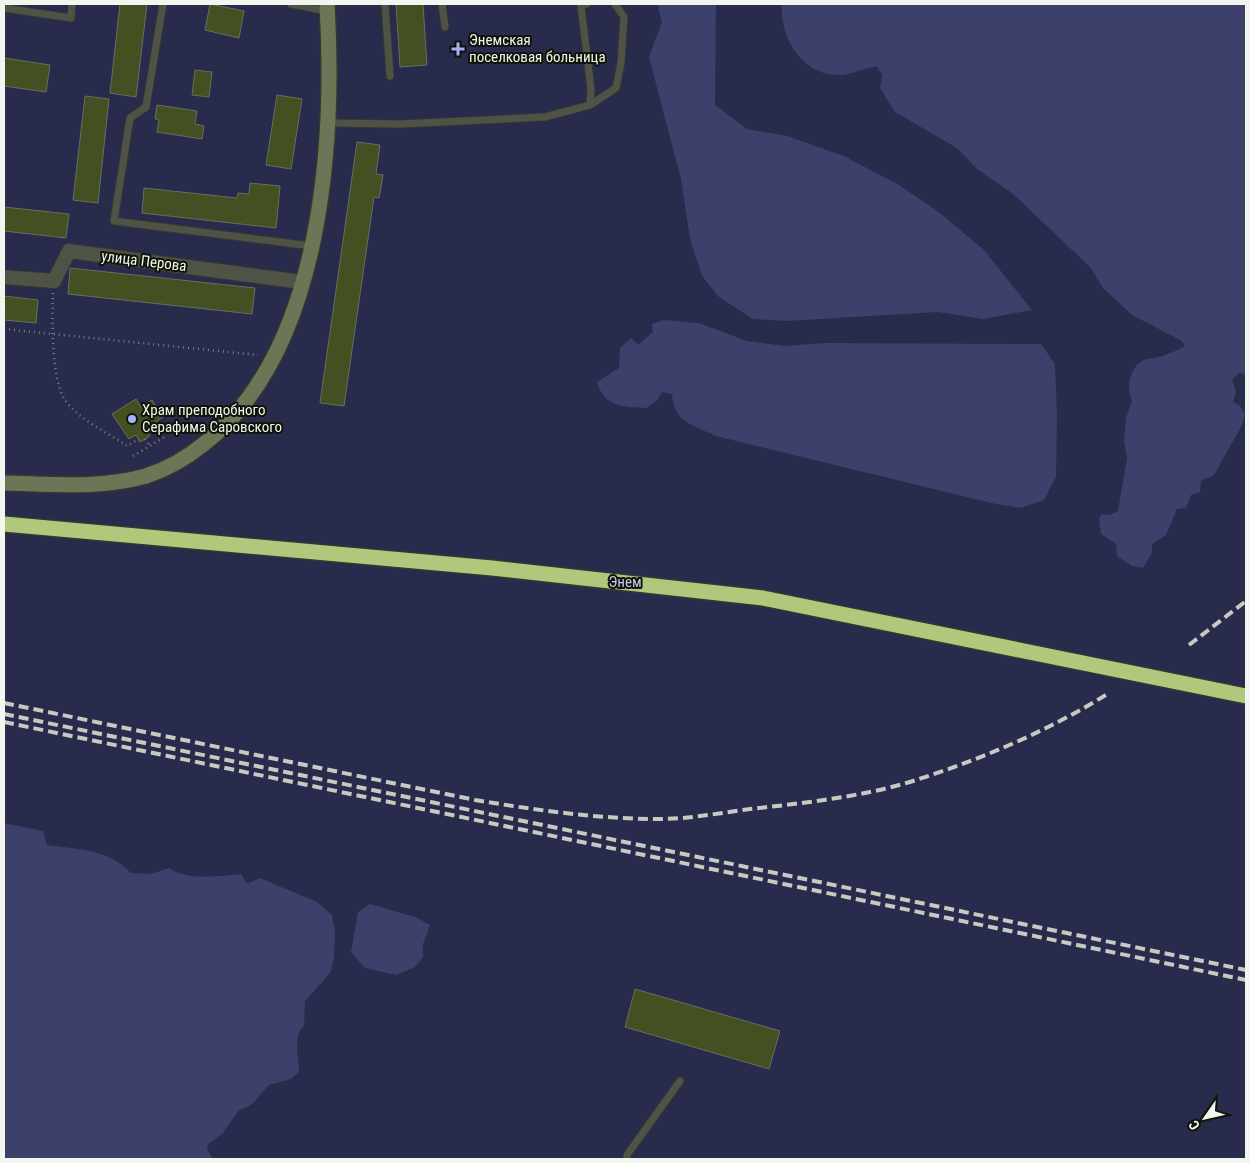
<svg xmlns="http://www.w3.org/2000/svg" width="1250" height="1163" font-family="'Roboto Condensed',sans-serif">
<style>
.green{fill:#282b4b}
.water{fill:#3c406b}
.building{fill:#435021;stroke:#696e60}
.lines{fill:none;stroke-linecap:round;stroke-linejoin:round}
.lane-casing{stroke:#353730;stroke-width:9}
.street-casing{stroke:#353730;stroke-width:16}
.secondary-casing{stroke:#353730;stroke-width:18}
.highway-casing{stroke:#353730;stroke-width:18}
.path{stroke:#7e8278;stroke-width:2.5;stroke-dasharray:1 4;stroke-linecap:butt}
.lane{stroke:#4e5345;stroke-width:7}
.street{stroke:#4e5345;stroke-width:14}
.secondary{stroke:#6b7656;stroke-width:15}
.highway{stroke:#b0c87c;stroke-width:15}
.rail{stroke:#c6cac1;stroke-width:4;stroke-dasharray:10 5;stroke-linecap:butt}
.poi-dot{fill:#a8b0fc;stroke:#101308;stroke-width:2}
.labels{text-anchor:middle;dominant-baseline:central;stroke-width:4;stroke-linejoin:round;paint-order:stroke}
.poi-label{font-size:15px;fill:#f3f6ee;stroke:#101308;text-anchor:start}
.street-label{font-size:15px;fill:#f3f6ee;stroke:#101308}
.park-label{font-size:15px;fill:#c5cbf7;stroke:#101308}
</style>
<rect width="100%" height="100%" fill="#191d11"/>
<rect class="green" x="4" y="4" width="1242" height="1155"/>
<g class="water">
<path d="M657,4H716L715,105L747,129L787,136L844,156L899,185L940,213L984,250L1032,310L983,319L938,312L786,321L753,319L719,297L702,276L690,239L681,179L649,57L662,22Z"/>
<path d="M782,4H1246V375L1240,373L1232,379L1236,392L1233,402L1240,406L1245,414L1242,425L1214,475L1201,481L1200,492L1191,495L1186,508L1177,509L1166,535L1152,544V553L1143,568L1132,566L1117,556L1116,544L1101,534L1099,518L1102,514L1110,515L1118,511L1127,458L1124,441L1126,418L1132,401C1126,388 1129,367 1144,360C1149,358 1155,358 1160,357C1168,354 1178,350 1185,346L1182,341L1132,315L1103,288L1090,267L1012,193L977,169L957,148L895,112L880,88L882,75L877,67C864,67 853,75 839,75C802,76 779,37 782,4Z"/>
<path d="M664,320L699,323L747,341L785,346L825,343L1041,344L1055,364L1057,414L1056,477L1044,500L1021,508L991,503L716,436C693,425 673,422 672,394L662,392L658,399L647,408C624,407 604,407 597,382L619,368L620,348L631,338L638,345L653,332L652,324Z"/>
<path d="M4,823L43,831L47,845C80,850 106,848 131,873L151,874L169,868C188,881 218,876 241,874L247,884L260,878L317,902L332,915L335,931L334,959L330,973L305,1001L304,1026C292,1037 299,1058 299,1072L291,1079L269,1085L251,1105L238,1111L223,1133L208,1144L207,1149L213,1159H4Z"/>
<path d="M370,904L415,917L430,925L423,944V957L415,967L396,975L365,968L351,952L358,912Z"/>
</g>
<g class="building">
<path d="M120,4H147L136,97L110,93Z"/>
<path d="M210,4L244,11L239,38L205,30Z"/>
<path d="M396,4H423L427,65L400,67Z"/>
<path d="M4,58L50,65L46,92L4,86Z"/>
<path d="M195,70L212,72L209,97L192,95Z"/>
<path d="M277,95L302,99L291,169L266,165Z"/>
<path d="M85,96L109,99L98,203L73,200Z"/>
<path d="M157,105L197,111L195,124L204,126L202,139L157,132L159,120L155,119Z"/>
<path d="M357,142L380,145L376,174L383,175L379,198L374,197L344,406L320,403Z"/>
<path d="M250,183L280,186L276,228L142,213L144,188L237,198L238,193L249,194Z"/>
<path d="M4,207L69,214L66,238L4,231Z"/>
<path d="M70,268L255,288L252,314L68,294Z"/>
<path d="M4,296L38,300L36,323L4,320Z"/>
<path d="M136,399L141,407L152,400L163,417L146,429L150,436L140,442L136,435L129,439L112,414Z"/>
<path d="M635,989L780,1031L769,1069L625,1027Z"/>
</g>
<g class="lines">
<g class="lane-casing">
<g id="lane">
<path d="M163,4L146,107L130,118L114,221L312,246"/>
<path d="M291,4L327,11"/>
<path d="M385,4L390,76"/>
<path d="M442,4L445,27"/>
<path d="M4,8L71,18L72,4"/>
<path d="M590,105L616,88L621,63L624,17L615,4"/>
<path d="M328,123L401,124L545,117L590,105L591,89L581,6L587,4"/>
<path d="M627,1159V1155L680,1081"/>
</g>
</g>
<g class="street-casing">
<path id="street" d="M4,277L54,281L69,251L302,282"/>
</g>
<g class="secondary-casing">
<path id="secondary" d="M4,483C51,484 100,489 146,476C168,469 188,457 205,443C323,350 335,142 327,4"/>
</g>
<g class="highway-casing">
<path id="highway" d="M4,524L492,568L763,598L1246,696"/>
</g>
<g class="path">
<path d="M53,293C52,318 51,379 65,400C79,420 107,432 127,446L139,439"/>
<path d="M4,329L258,355"/>
<path d="M145,439L150,446"/>
<path d="M133,456L166,436"/>
</g>
<use href="#lane" class="lane"/>
<use href="#street" class="street"/>
<use href="#secondary" class="secondary"/>
<use href="#highway" class="highway"/>
<g class="rail">
<path d="M1189,645L1246,601"/>
<path d="M4,703L475,800C536,810 597,819 659,819C689,819 720,813 750,809C804,803 861,797 913,781C982,759 1048,731 1109,693"/>
<path d="M4,714L1246,970"/>
<path d="M4,722L1246,980"/>
</g>
</g>
<g class="poi-dot">
<path d="M455.5 41.5h5v5h5v5h-5v5h-5v-5h-5v-5h5z"/>
<circle cx="132" cy="419" r="5"/>
</g>
<g class="labels">
<g class="poi-label">
<text x="469" y="40">Энемская<tspan x="469" dy="17">поселковая больница</tspan></text>
<text x="142" y="410">Храм преподобного<tspan x="142" dy="17">Серафима Саровского</tspan></text>
</g>
<g class="street-label">
<text transform="translate(144 261) rotate(7)">улица Перова</text>
</g>
<g class="park-label">
<text x="625" y="582">Энем</text>
</g>
</g>
<rect width="1250" height="1163" fill="none" stroke="#f3f6ee" stroke-width="10"/>
<g transform="translate(1205 1118) rotate(236)" stroke="#101308" stroke-width="4" paint-order="stroke">
<path d="M0-4L9 19L0 12L-9 19Z" fill="#f3f6ee"/>
<text y="-8" font-size="14" font-weight="bold" text-anchor="middle" fill="#f3f6ee">С</text>
</g>
</svg>
